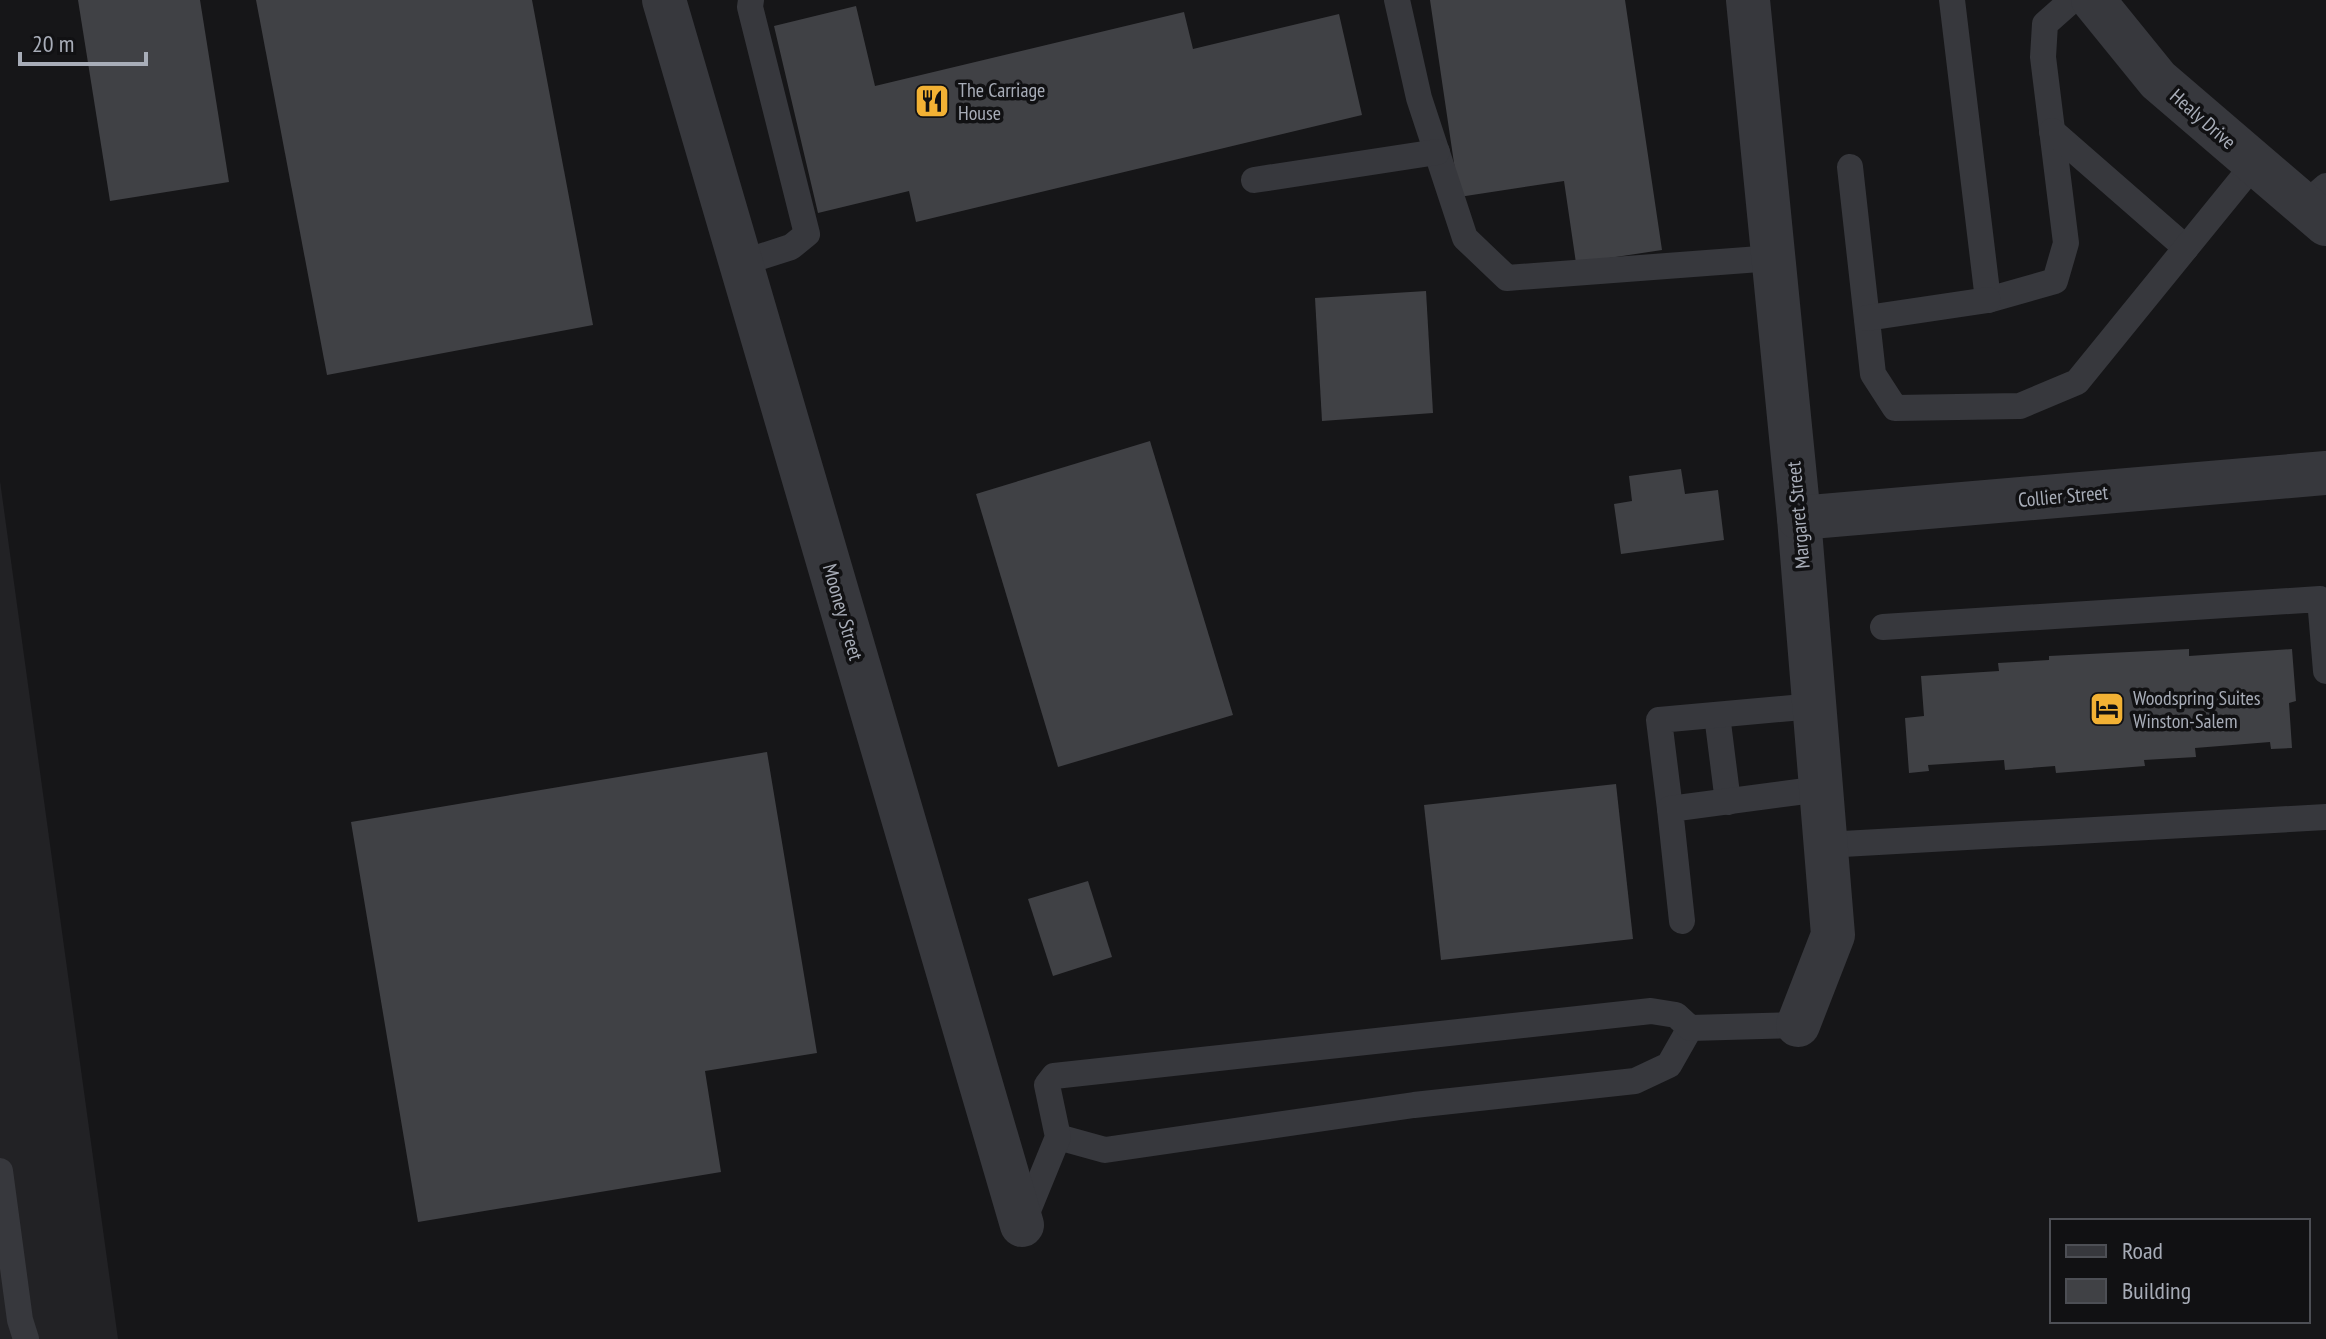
<svg xmlns="http://www.w3.org/2000/svg" width="2326" height="1339" font-family="'PT Sans Narrow',sans-serif">
<style>
.built{fill:#222225}
.building{fill:#404145}
.lines{fill:none;stroke-linecap:round;stroke-linejoin:round}
.lane{stroke:#37383d;stroke-width:26}
.street{stroke:#37383d;stroke-width:44}
.labels{text-anchor:middle;dominant-baseline:central;stroke-width:7;stroke-linejoin:round;paint-order:stroke}
.poi-label{font-size:20px;fill:#a8adb8;stroke:#111113;text-anchor:start}
.street-label{font-size:20px;fill:#a8adb8;stroke:#111113}
</style>
<rect width="100%" height="100%" fill="#161618"/>
<path class="built" d="M0,481L118,1339H0Z"/>
<g class="building">
<path d="M78,0H200L229,182L110,201Z"/>
<path d="M256,0H532L593,325L327,375Z"/>
<path d="M1430,0H1625L1662,250L1576,263L1564,181L1459,197Z"/>
<path d="M856,6L875,86L1184,12L1193,49L1339,14L1362,115L916,222L909,191L818,213L774,26Z"/>
<path d="M1426,291L1433,413L1322,421L1315,298Z"/>
<path d="M1150,441L1233,715L1058,767L976,494Z"/>
<path d="M1681,469L1685,494L1718,490L1724,540L1621,554L1614,504L1632,501L1629,476Z"/>
<path d="M2189,649V656L2292,649L2296,701L2289,703L2292,748L2271,749L2270,742L2195,748L2196,757L2144,760L2145,766L2056,773L2055,766L2005,770L2004,760L1928,765L1929,771L1909,773L1905,718L1924,716L1921,676L1999,671L1998,663L2049,660V656Z"/>
<path d="M767,752L817,1053L705,1071L721,1172L418,1222L351,822Z"/>
<path d="M1616,784L1633,939L1441,960L1424,805Z"/>
<path d="M1088,881L1112,957L1053,976L1028,899Z"/>
</g>
<g class="lines">
<g class="lane">
<path d="M1397,0L1419,98L1465,238L1507,278L1773,258"/>
<path d="M1952,0L1988,300L2055,281L2066,243L2043,57L2045,24L2072,0"/>
<path d="M2052,131L2186,248"/>
<path d="M1850,167L1873,374L1895,408L2020,406L2077,382L2255,163"/>
<path d="M1254,180L1437,152"/>
<path d="M2304,205L2326,186"/>
<path d="M741,263L791,247L807,234L750,7L751,0"/>
<path d="M1867,318L1988,300"/>
<path d="M1883,627L2320,599L2326,671"/>
<path d="M1717,715L1728,802"/>
<path d="M1670,809L1659,720L1814,706"/>
<path d="M1825,845L2326,817"/>
<path d="M1682,921L1670,809L1821,789"/>
<path d="M1058,1137L1105,1150L1414,1105L1635,1081L1669,1065L1690,1028"/>
<path d="M0,1171L20,1320L26,1339"/>
<path d="M1022,1225L1058,1137L1047,1085L1054,1076L1651,1011L1676,1015L1690,1028L1798,1025"/>
</g>
<g class="street">
<path d="M664,0L1022,1225"/>
<path d="M1748,0L1799,518L1833,935L1798,1025"/>
<path d="M2093,0L2158,80L2326,224"/>
<path d="M1799,518L2326,473"/>
</g>
</g>
<defs>
<g id="restaurant-square" transform="scale(1.8)"><rect x="-9" y="-9" width="18" height="18" rx="4" fill="#f2b134" stroke="#111113"/><path d="M-5-6h1v4h1v-4h1v4h1v-4h1v5L-1.5 .5V6h-2V.5L-5-1ZM5-6V6H3V1.5H1.5Q1.5-4 5-6Z" fill="#111"/></g>
<g id="hotel-square" transform="scale(1.8)"><rect x="-9" y="-9" width="18" height="18" rx="4" fill="#f2b134" stroke="#111113"/><path d="M-6-4.5h1.5V1H6V5H4.5V3h-9V5H-6ZM-4 0a1.8 1.8 0 1 1 3.6 0ZM.5 0V-2.5h3Q6-2.5 6 0Z" fill="#111"/></g>
</defs>
<g fill-rule="evenodd">
<use href="#restaurant-square" x="932" y="101"/>
<use href="#hotel-square" x="2107" y="709"/>
</g>
<g class="labels">
<g class="poi-label">
<text x="958" y="90">The Carriage<tspan x="958" dy="23">House</tspan></text>
<text x="2133" y="698">Woodspring Suites<tspan x="2133" dy="23">Winston-Salem</tspan></text>
</g>
<g class="street-label">
<text transform="translate(2203 119) rotate(41)">Healy Drive</text>
<text transform="translate(2063 496) rotate(-5)">Collier Street</text>
<text transform="translate(1798 515) rotate(-95)">Margaret Street</text>
<text transform="translate(843 612) rotate(74)">Mooney Street</text>
</g>
</g>
<rect x="2050" y="1219" width="260" height="104" fill="#111113" stroke="#4d4f55" stroke-width="2"/>
<rect x="2066" y="1245" width="40" height="12" fill="#37383d" stroke="#4d4f55" stroke-width="2"/>
<text x="2122" y="1259" font-size="24" fill="#a8adb8">Road</text>
<rect x="2066" y="1279" width="40" height="24" fill="#404145" stroke="#4d4f55" stroke-width="2"/>
<text x="2122" y="1299" font-size="24" fill="#a8adb8">Building</text>
<path d="M20 52v12h126v-12" fill="none" stroke="#a8adb8" stroke-width="4"/>
<text x="32" y="52" font-size="24" fill="#a8adb8" stroke="#111113" stroke-width="6" paint-order="stroke">20 m</text>
</svg>
